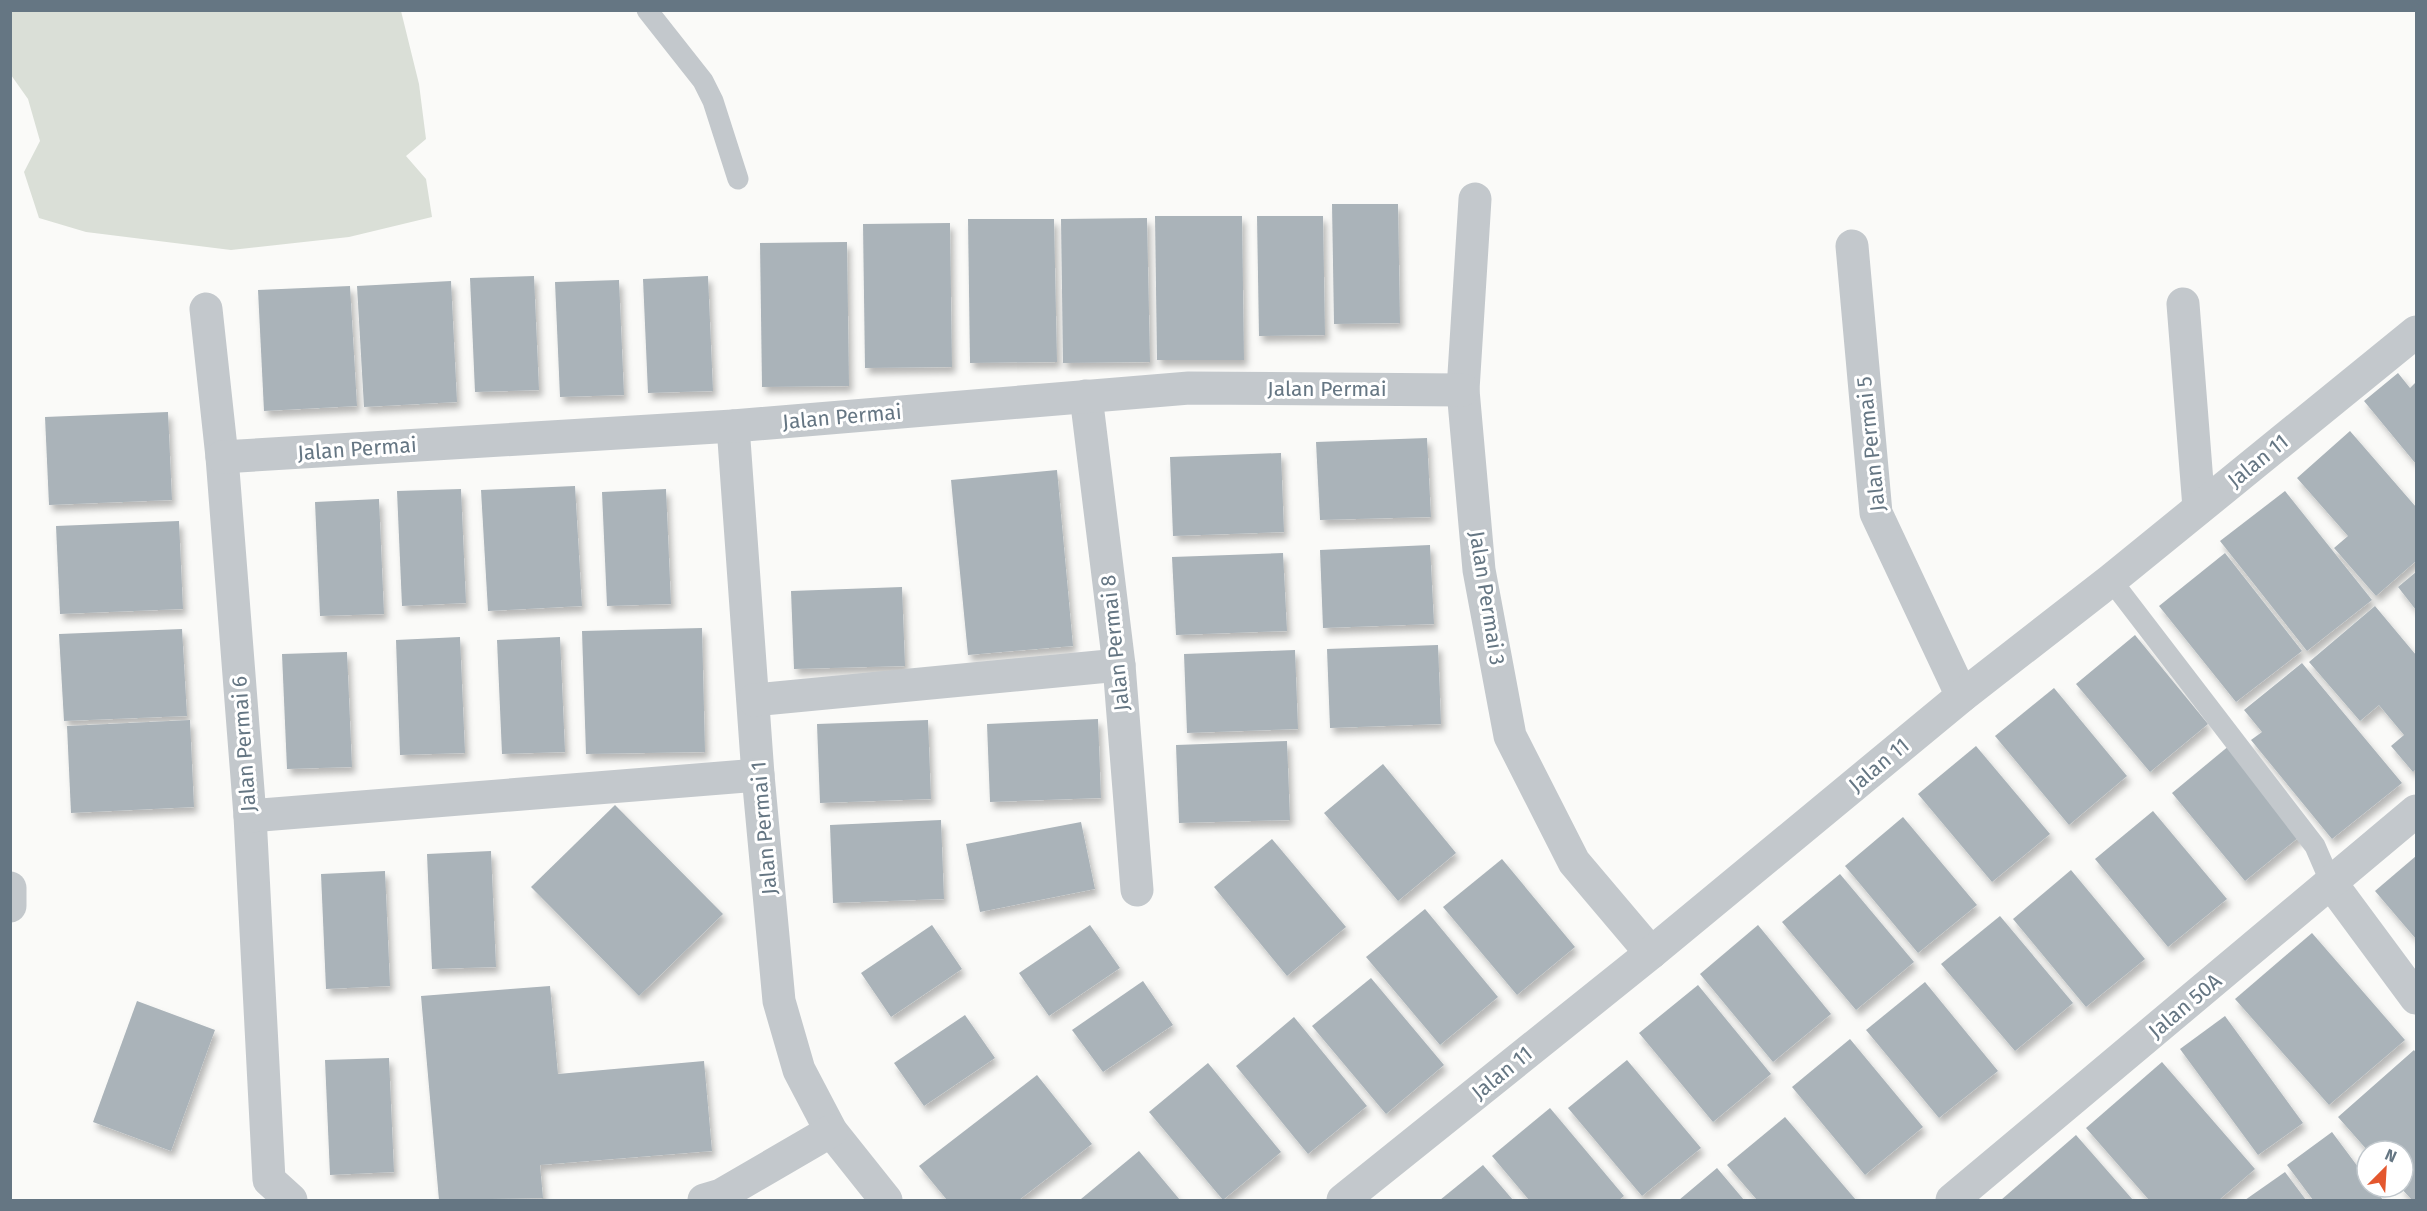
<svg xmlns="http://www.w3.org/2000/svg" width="2427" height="1211" font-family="'Fira Sans',sans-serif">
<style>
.green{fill:#dadfd7}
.building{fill:#aab3b9;filter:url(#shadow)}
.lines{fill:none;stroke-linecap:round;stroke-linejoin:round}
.service{stroke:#c3c8cc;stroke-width:21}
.minor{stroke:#c3c8cc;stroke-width:33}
.labels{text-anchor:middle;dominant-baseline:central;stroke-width:6;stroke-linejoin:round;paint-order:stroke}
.street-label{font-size:21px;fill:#657683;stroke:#fff}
</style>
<defs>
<filter id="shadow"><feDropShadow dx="3.5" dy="6" stdDeviation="3" flood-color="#0004"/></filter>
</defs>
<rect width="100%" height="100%" fill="#fafaf8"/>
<path class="green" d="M10,11H401L419,84L426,139L406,156L426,179L432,217L349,237L231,250L86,232L39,218L24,172L40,141L28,99L11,75Z"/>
<g class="building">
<path d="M1332,204H1398L1400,323L1334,324Z"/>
<path d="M1155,216H1242L1244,360H1157Z"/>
<path d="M1257,216H1323L1325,335L1259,336Z"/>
<path d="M1147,218L1150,362L1063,363L1061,219Z"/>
<path d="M968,219H1054L1057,362L970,363Z"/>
<path d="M950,223L952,367L865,368L863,224Z"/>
<path d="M847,242L849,386L762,387L760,243Z"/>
<path d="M534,276L539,390L475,392L470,278Z"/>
<path d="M708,276L713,391L648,393L643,279Z"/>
<path d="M619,280L624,395L560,397L555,282Z"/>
<path d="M451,281L457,402L364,407L357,286Z"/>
<path d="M350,286L357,406L264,411L258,290Z"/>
<path d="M2398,373L2410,388L2416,382V464L2364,401Z"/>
<path d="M168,412L172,500L49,505L45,417Z"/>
<path d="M2350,431L2416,507V561L2376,596L2334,548L2348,536L2297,478Z"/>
<path d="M1427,438L1431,517L1320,520L1316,442Z"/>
<path d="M1281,453L1284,532L1173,536L1170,457Z"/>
<path d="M1057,470L1073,646L968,655L951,480Z"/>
<path d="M575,486L582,606L488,611L481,490Z"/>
<path d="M461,489L466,603L402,606L397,491Z"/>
<path d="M666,489L671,604L607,606L602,492Z"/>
<path d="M2285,491L2372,600L2307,651L2220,541Z"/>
<path d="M379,499L384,614L320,616L315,502Z"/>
<path d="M179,521L183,609L60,614L56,526Z"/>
<path d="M1430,545L1434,624L1323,628L1320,550Z"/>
<path d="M1283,553L1287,631L1176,635L1172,557Z"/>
<path d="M2225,553L2302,651L2236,702L2159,606Z"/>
<path d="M2416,572V610L2398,587Z"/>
<path d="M902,587L905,666L794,669L791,591Z"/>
<path d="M2375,606L2416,655V769L2413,772L2391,746L2404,735L2379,705L2360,721L2309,662Z"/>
<path d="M702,628L705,752L586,754L582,631Z"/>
<path d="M182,629L187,716L64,721L59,634Z"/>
<path d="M2135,635L2208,724L2150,772L2076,684Z"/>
<path d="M460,637L465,753L400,755L396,640Z"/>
<path d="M560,637L565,752L502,754L497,640Z"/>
<path d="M1438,645L1441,724L1330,728L1327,649Z"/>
<path d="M1295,650L1298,729L1187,733L1184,654Z"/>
<path d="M347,652L352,767L287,769L282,654Z"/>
<path d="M2302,663L2402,783L2332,839L2251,740L2262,732L2244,710Z"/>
<path d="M2054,688L2127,776L2069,825L1995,736Z"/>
<path d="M1098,719L1101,798L990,802L987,724Z"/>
<path d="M190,720L194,807L71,813L67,726Z"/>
<path d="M928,720L931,799L820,803L817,724Z"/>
<path d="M1287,741L1290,820L1179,823L1176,745Z"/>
<path d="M2230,745L2304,833L2245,881L2172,793Z"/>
<path d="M1976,746L2050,834L1992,882L1918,794Z"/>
<path d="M1383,764L1456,853L1398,901L1324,813Z"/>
<path d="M615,805L723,914L639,996L531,887Z"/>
<path d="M2153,811L2227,899L2168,947L2095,859Z"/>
<path d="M1903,817L1977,905L1918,953L1845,866Z"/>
<path d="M941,820L944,899L833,903L830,825Z"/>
<path d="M1081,822L1095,889L980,912L966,844Z"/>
<path d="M1272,839L1346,927L1287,976L1214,887Z"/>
<path d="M491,851L496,967L432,969L427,854Z"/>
<path d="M2416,856V939L2375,891Z"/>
<path d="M1502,859L1575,947L1517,995L1443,907Z"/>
<path d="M2071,870L2145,959L2086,1007L2013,919Z"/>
<path d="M385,871L390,986L326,989L321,874Z"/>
<path d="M1840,874L1914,962L1856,1010L1782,922Z"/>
<path d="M1425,909L1498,997L1440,1045L1366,957Z"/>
<path d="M2000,916L2073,1003L2015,1051L1941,964Z"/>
<path d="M932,925L962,969L891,1017L861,973Z"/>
<path d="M1090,925L1120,968L1049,1016L1019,973Z"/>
<path d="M1758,925L1831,1014L1773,1062L1700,974Z"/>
<path d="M2312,933L2405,1040L2329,1105L2235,999Z"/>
<path d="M1371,978L1444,1065L1386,1114L1312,1026Z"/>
<path d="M1143,981L1173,1025L1103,1072L1072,1030Z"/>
<path d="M1925,982L1998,1071L1939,1118L1866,1030Z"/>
<path d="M1698,985L1771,1074L1713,1122L1639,1033Z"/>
<path d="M550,986L558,1074L704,1061L712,1151L540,1165L543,1198L439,1200L421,996Z"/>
<path d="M137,1001L215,1030L171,1151L93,1122Z"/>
<path d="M965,1015L995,1058L924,1106L894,1063Z"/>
<path d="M2225,1016L2303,1123L2258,1155L2180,1049Z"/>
<path d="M1294,1017L1367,1106L1308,1154L1236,1066Z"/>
<path d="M1850,1039L1923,1127L1865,1175L1792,1087Z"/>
<path d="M2414,1050L2416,1053V1200H2412L2400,1187H2403V1151H2368L2338,1117Z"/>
<path d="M389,1058L394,1172L330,1175L325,1060Z"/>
<path d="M1627,1060L1701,1148L1642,1196L1568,1108Z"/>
<path d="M2162,1062L2255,1169L2219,1200H2149L2086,1128Z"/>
<path d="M1208,1063L1281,1152L1223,1200L1149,1112Z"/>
<path d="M1037,1075L1092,1144L1019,1200H947L919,1166Z"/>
<path d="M1550,1108L1624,1196L1619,1200H1529L1492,1156Z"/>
<path d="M1785,1117L1856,1200H1757L1727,1165Z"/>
<path d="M2332,1132L2367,1179V1187H2373L2383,1200H2313L2287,1165Z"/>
<path d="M2076,1135L2133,1200H2001Z"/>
<path d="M1139,1151L1180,1200H1082L1081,1199Z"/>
<path d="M1483,1165L1513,1200H1440Z"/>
<path d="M1717,1168L1744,1200H1679Z"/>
<path d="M2285,1172L2306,1200H2245Z"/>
</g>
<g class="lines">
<g class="service">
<path d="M647,10L703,81L713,101L738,179"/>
<path d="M2111,580L2315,846L2331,883"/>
</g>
<g class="minor">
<path d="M1475,199L1463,390L1479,570L1510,736L1574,862L1651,953"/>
<path d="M1852,246L1876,513L1962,696"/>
<path d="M2183,304L2199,508"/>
<path d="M206,309L222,457L250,816L269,1180L291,1200"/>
<path d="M1086,396L1119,665L1137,890"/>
<path d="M733,426L758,775L779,1001L799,1070L831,1131L886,1200"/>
<path d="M222,457L733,426L1189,388L1463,390"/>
<path d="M754,700L1119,665"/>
<path d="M250,816L758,775"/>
<path d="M2331,883L2416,998"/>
<path d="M10,888V906"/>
<path d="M704,1200L721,1195L831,1131"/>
<path d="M1343,1200L1651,953L1962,696L2111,580L2416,332"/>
<path d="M1952,1200L2416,811"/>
</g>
</g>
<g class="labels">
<g class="street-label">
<text x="1327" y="389">Jalan Permai</text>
<text transform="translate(842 417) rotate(-5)">Jalan Permai</text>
<text transform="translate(1871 444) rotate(-96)">Jalan Permai 5</text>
<text transform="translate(357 449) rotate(-4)">Jalan Permai</text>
<text transform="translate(2258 461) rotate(-39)">Jalan 11</text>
<text transform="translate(1487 598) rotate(81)">Jalan Permai 3</text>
<text transform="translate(1115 643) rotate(-96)">Jalan Permai 8</text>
<text transform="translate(244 744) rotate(-94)">Jalan Permai 6</text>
<text transform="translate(1879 765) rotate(-40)">Jalan 11</text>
<text transform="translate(764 828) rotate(-95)">Jalan Permai 1</text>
<text transform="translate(2185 1006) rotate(-40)">Jalan 50A</text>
<text transform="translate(1502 1073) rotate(-39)">Jalan 11</text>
</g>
</g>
<rect width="2427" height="1211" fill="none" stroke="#657683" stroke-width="24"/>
<g transform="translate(2385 1169) rotate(24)"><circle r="28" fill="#ffffff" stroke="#c1c8cd" stroke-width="1.5"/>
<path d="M0-4.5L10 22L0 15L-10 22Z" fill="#e4572e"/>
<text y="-9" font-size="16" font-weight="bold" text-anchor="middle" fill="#657683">N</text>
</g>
</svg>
